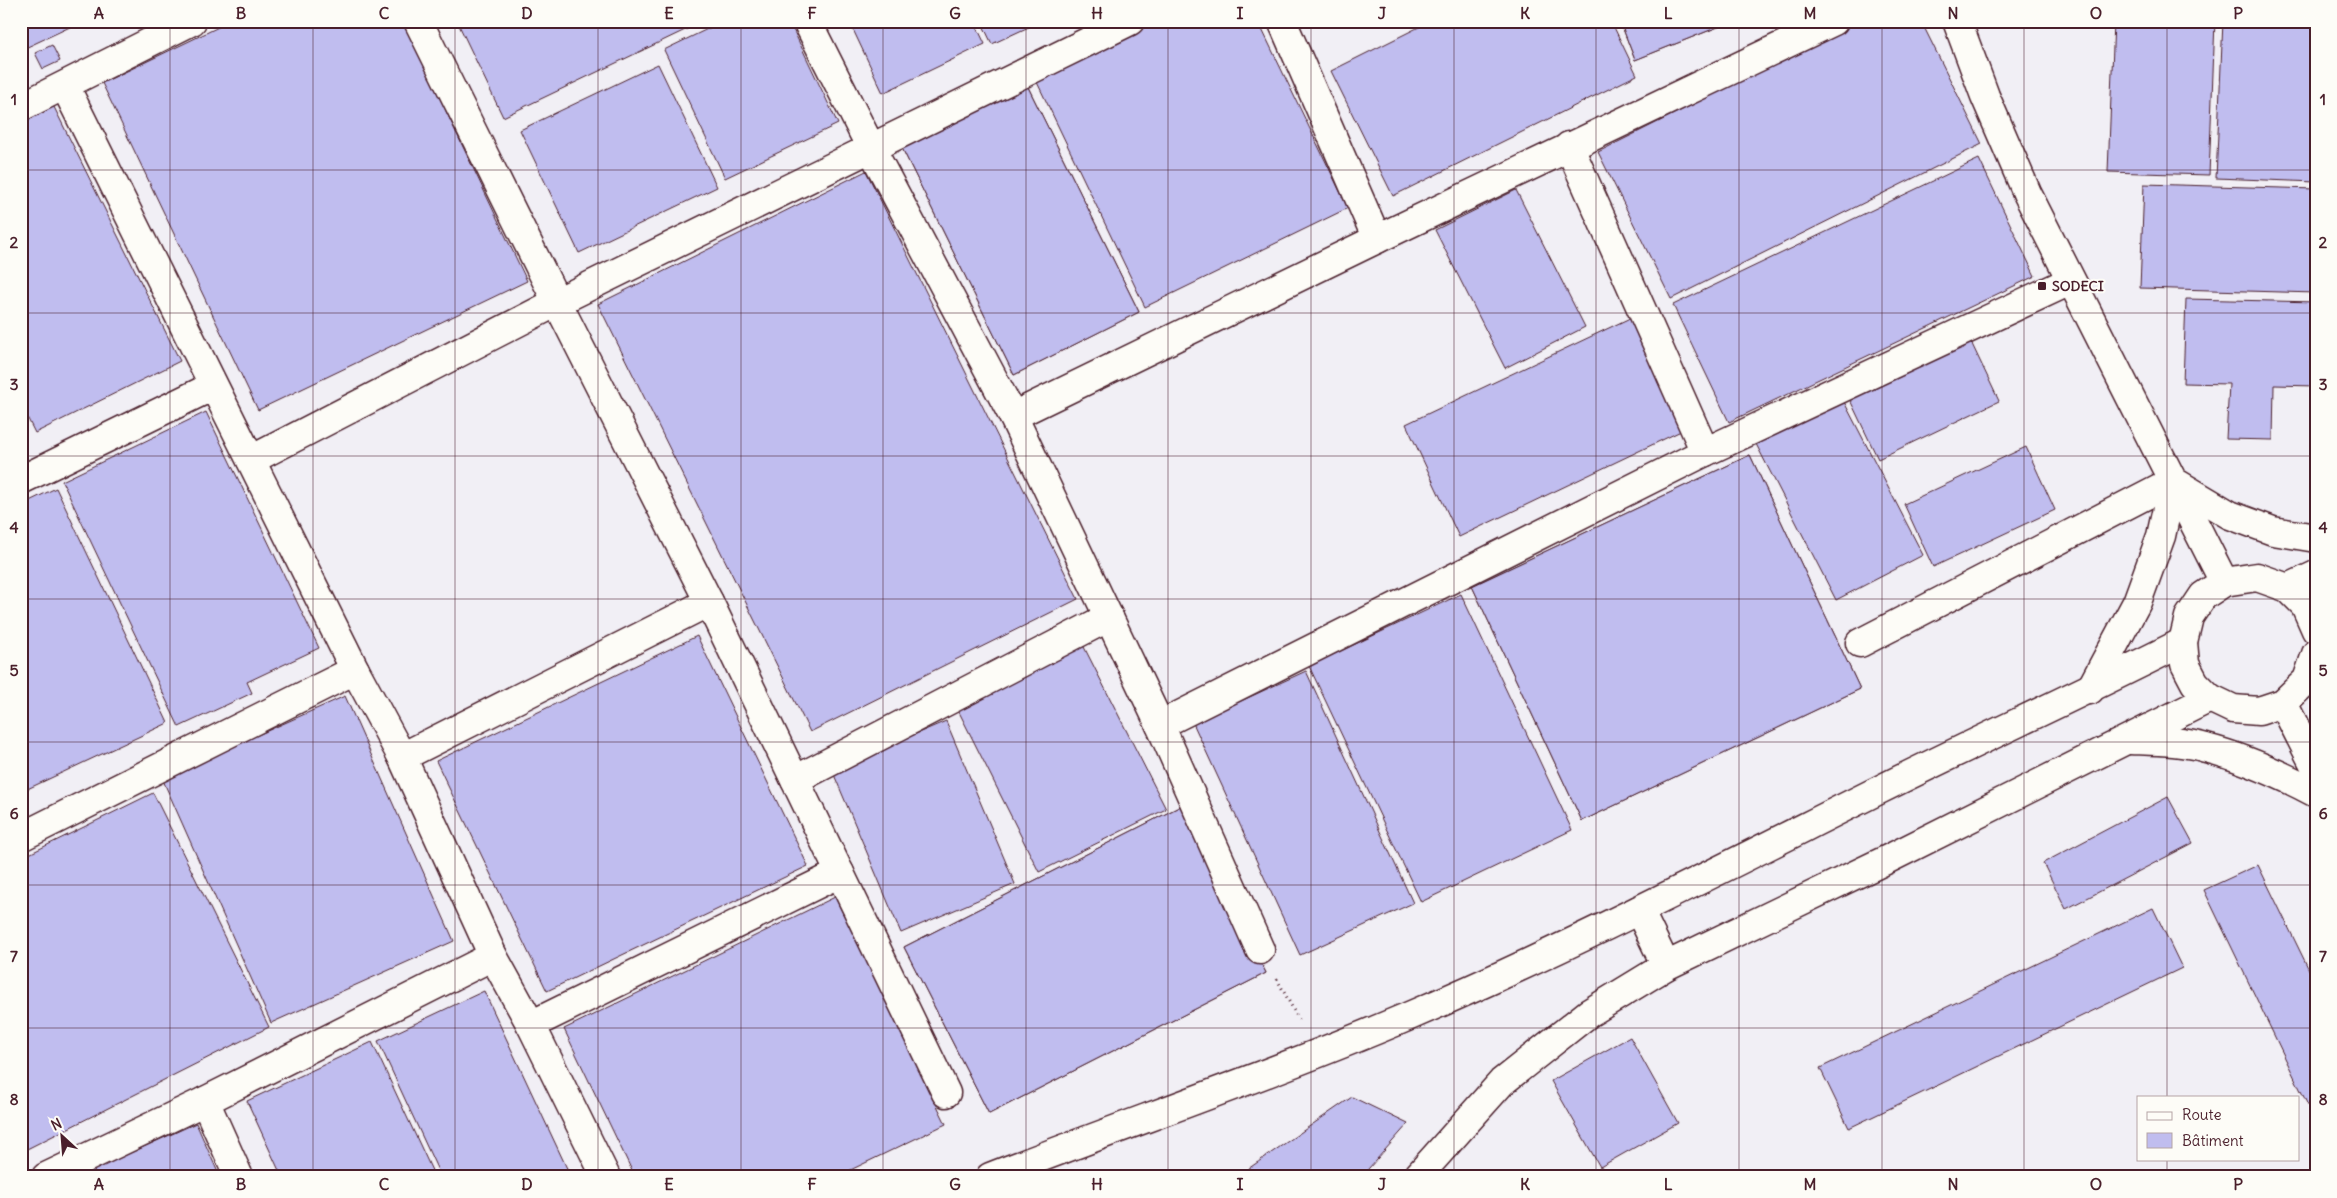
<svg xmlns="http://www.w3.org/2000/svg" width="2337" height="1198" font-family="Delius,sans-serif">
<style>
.building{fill:#c0bdef;stroke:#4a1f2b}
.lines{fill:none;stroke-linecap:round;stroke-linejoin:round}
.street-casing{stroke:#4a1f2b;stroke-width:31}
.secondary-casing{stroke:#4a1f2b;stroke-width:31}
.path{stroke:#4a1f2b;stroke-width:3;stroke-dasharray:1 4;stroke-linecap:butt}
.street{stroke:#fdfcf7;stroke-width:28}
.secondary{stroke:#fdfcf7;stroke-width:28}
.grid{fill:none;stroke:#4a1f2b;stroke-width:1;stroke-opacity:0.55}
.poi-dot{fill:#4a1f2b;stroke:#fdfcf7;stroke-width:2}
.labels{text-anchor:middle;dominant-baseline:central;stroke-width:4;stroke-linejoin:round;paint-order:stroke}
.poi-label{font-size:14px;font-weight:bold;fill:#4a1f2b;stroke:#fdfcf7;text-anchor:start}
.neatline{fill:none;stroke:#4a1f2b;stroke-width:2}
.grid-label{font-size:16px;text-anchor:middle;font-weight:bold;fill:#4a1f2b}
</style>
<rect width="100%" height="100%" fill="#f1eff5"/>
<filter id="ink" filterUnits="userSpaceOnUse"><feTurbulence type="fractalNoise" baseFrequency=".02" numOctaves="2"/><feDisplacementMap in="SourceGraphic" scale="10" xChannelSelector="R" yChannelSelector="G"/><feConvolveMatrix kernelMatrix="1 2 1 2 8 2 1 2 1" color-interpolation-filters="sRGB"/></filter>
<g filter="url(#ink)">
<g class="building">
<path d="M69,21L72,26L21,50V22Z"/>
<path d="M231,21H403L527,281L258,410L102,83Z"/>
<path d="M457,21H704L503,117Z"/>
<path d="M724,21H789L838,124L725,178L664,50Z"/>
<path d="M849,21H974L985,44L883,93Z"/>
<path d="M981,21H1031L1033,25L992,44Z"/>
<path d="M1153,21H1258L1348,208L1145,307L1035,78Z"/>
<path d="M1431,21H1611L1637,75L1393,196L1331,71Z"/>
<path d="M1620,21H1733L1635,60Z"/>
<path d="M1620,21H1733L1635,60Z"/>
<path d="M1860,21H1921L1982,144L1671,299L1598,152Z"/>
<path d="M2114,21H2215L2209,175L2108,172Z"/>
<path d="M2223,21H2316V182L2216,178Z"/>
<path d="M52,45L60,61L43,69L35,53Z"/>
<path d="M658,64L717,187L579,253L520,130Z"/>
<path d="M1027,85L1139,312L1014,375L902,148Z"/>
<path d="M1027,85L1139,312L1014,375L902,148Z"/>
<path d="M51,101L180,361L35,433L21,405V116Z"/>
<path d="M1979,159L2035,276L1729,422L1673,305Z"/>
<path d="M866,171L1078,599L810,732L598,304Z"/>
<path d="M2144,184L2316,189V293L2140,288Z"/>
<path d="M1516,190L1585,327L1505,368L1435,230Z"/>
<path d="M2186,299L2316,302V398L2315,386L2274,385L2273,440L2226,439L2229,384L2183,383Z"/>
<path d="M1630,318L1683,430L1459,537L1406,424Z"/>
<path d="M1971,342L1999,401L1878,459L1850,400Z"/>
<path d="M1842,398L1923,555L1836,600L1755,442Z"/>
<path d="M206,412L319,648L247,682L252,693L179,727L62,481Z"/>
<path d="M2026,447L2055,510L1933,567L1904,504Z"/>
<path d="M1750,455L1860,689L1582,821L1472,586Z"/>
<path d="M1750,455L1860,689L1582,821L1472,586Z"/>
<path d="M56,488L168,723L21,792V505Z"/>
<path d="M1461,594L1572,830L1421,902L1309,666Z"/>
<path d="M697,636L808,866L547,991L436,761Z"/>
<path d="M1083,645L1166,809L1039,872L957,708Z"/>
<path d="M1306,671L1413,903L1300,955L1193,723Z"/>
<path d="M345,696L454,941L271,1023L162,778Z"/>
<path d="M946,721L1015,884L901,933L832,770Z"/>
<path d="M153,793L269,1027L21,1152V858Z"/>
<path d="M2168,797L2193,843L2066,909L2043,863Z"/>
<path d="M1181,806L1266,973L989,1114L904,947Z"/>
<path d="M1181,806L1266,973L989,1114L904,947Z"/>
<path d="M2258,865L2316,984V1122L2204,890Z"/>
<path d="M835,897L946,1124L836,1177H635L564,1029Z"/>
<path d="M2153,908L2182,968L1849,1128L1820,1068Z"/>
<path d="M484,991L571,1177H441L378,1041Z"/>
<path d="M1630,1037L1678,1123L1600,1167L1551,1081Z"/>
<path d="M372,1042L435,1177H282L247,1101Z"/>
<path d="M1352,1097L1408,1124L1361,1177H1248L1245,1171Z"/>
<path d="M196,1123L220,1177H78Z"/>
</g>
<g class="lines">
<g class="street-casing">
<g id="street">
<path d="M418,21L557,302L709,602L946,1093"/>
<path d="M807,21L871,148L1013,416L1160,725L1260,950"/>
<path d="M1282,21L1377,239"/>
<path d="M65,86L355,670L402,757L493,956L531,1025L606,1177"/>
<path d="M21,107L192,21"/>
<path d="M1569,146L1705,452"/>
<path d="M1013,416L1377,239L1834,21"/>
<path d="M251,460L557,302L1130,21"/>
<path d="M21,480L213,386"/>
<path d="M1860,643L2173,481"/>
<path d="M2090,690L2137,602L2161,536L2173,481"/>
<path d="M1160,725L1705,452L2070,281"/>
<path d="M2130,740C2155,741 2182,741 2206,748C2245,758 2280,774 2316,793"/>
<path d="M402,757L709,602"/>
<path d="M795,780L1109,617"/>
<path d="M21,837L355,670"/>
<path d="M1639,910L1666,966"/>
<path d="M531,1025L840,873"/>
<path d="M205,1101L239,1177"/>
<path d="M46,1177L205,1101L493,956"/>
<path d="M990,1177C1129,1123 1270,1075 1407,1017C1569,948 1725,867 1881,789C1981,739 2083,693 2183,642"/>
<path d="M1417,1177L1502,1082L1589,1013L1666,966L1888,859L2210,698"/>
</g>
</g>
<g class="secondary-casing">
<g id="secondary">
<path d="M1957,21L1985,96L2027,193L2224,582"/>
<path d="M2173,481L2230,515L2273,531L2316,538"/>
<path d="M2288,588L2316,575"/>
<path d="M2316,630L2305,605L2288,588L2257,577L2224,582L2203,596L2189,617L2183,642L2185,664L2195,683L2210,698L2233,709L2259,711L2283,703L2307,680L2316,654"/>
<path d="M2283,703L2316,768"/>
</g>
</g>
<path class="path" d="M1277,979L1300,1022"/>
<use href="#street" class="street"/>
<use href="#secondary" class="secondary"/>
</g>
</g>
<path class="grid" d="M170,21V1177M313,21V1177M455,21V1177M598,21V1177M741,21V1177M883,21V1177M1026,21V1177M1168,21V1177M1311,21V1177M1454,21V1177M1596,21V1177M1739,21V1177M1882,21V1177M2024,21V1177M2167,21V1097M21,170H2316M21,313H2316M21,456H2316M21,599H2316M21,742H2316M21,885H2316M21,1028H2316M2167,1159V1177"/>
<rect class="poi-dot" x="2037" y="281" width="10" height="10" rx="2.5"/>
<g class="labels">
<g class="poi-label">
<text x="2052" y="286">SODECI</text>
</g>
</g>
<rect width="2337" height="1198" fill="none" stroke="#fdfcf7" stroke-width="55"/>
<rect x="2137" y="1096" width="162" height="65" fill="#fdfcf7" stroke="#b5a4a5"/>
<rect x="2147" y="1112" width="25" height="8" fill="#fdfcf7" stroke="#b5a4a5"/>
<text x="2182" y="1120" font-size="15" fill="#4a1f2b">Route</text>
<rect x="2147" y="1133" width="25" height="15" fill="#c0bdef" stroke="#b5a4a5"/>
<text x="2182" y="1146" font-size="15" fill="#4a1f2b">Bâtiment</text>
<g transform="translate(62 1136) rotate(334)" stroke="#fdfcf7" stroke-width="4" paint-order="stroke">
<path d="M0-4L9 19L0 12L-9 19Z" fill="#4a1f2b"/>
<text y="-8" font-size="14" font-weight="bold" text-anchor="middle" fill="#4a1f2b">N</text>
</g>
<rect x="28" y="28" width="2282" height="1142" class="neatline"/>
<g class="grid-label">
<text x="99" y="19">A</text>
<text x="241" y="19">B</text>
<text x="384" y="19">C</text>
<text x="527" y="19">D</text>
<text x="669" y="19">E</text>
<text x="812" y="19">F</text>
<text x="955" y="19">G</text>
<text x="1097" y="19">H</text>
<text x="1240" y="19">I</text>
<text x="1382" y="19">J</text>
<text x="1525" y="19">K</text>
<text x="1668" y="19">L</text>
<text x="1810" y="19">M</text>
<text x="1953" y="19">N</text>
<text x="2096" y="19">O</text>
<text x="2238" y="19">P</text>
<text x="14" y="105">1</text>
<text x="2323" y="105">1</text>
<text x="14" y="248">2</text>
<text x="2323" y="248">2</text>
<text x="14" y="390">3</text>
<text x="2323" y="390">3</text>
<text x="14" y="533">4</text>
<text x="2323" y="533">4</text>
<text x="14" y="676">5</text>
<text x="2323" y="676">5</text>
<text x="14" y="819">6</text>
<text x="2323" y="819">6</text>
<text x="14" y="962">7</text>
<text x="2323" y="962">7</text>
<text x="14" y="1105">8</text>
<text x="2323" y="1105">8</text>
<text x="99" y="1190">A</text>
<text x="241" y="1190">B</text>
<text x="384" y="1190">C</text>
<text x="527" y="1190">D</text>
<text x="669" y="1190">E</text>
<text x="812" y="1190">F</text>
<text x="955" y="1190">G</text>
<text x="1097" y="1190">H</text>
<text x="1240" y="1190">I</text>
<text x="1382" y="1190">J</text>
<text x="1525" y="1190">K</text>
<text x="1668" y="1190">L</text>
<text x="1810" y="1190">M</text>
<text x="1953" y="1190">N</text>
<text x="2096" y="1190">O</text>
<text x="2238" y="1190">P</text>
</g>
</svg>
